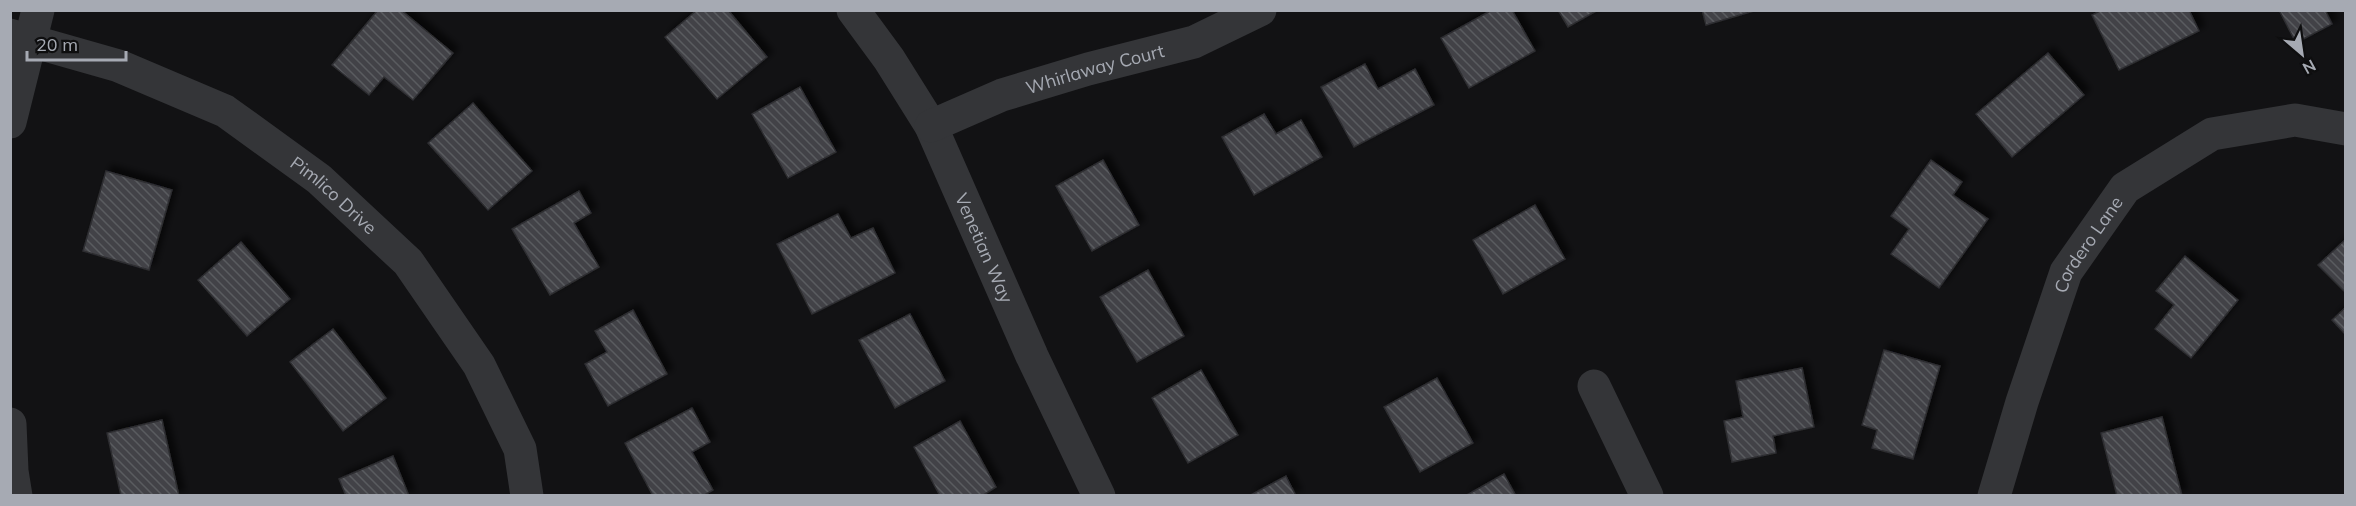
<svg xmlns="http://www.w3.org/2000/svg" width="2356" height="506" font-family="Mulish,sans-serif">
<style>
.building{fill:url(#building-back-hatch);stroke:#2d2d30;stroke-width:1.5;filter:url(#shadow)}
.lines{fill:none;stroke-linecap:round;stroke-linejoin:round}
.minor{stroke:#343538;stroke-width:33}
.labels{text-anchor:middle;dominant-baseline:central;stroke-width:6;stroke-linejoin:round;paint-order:stroke}
.street-label{font-size:18px;fill:#a6aab3;stroke:#0e0e0f}
</style>
<defs>
<pattern id="building-back-hatch" width="6" height="6" patternUnits="userSpaceOnUse" patternTransform="scale(1.5)"><rect width="6" height="6" fill="#424347"/><path d="M-1 5l2 2M0 0l6 6M5-1l2 2" fill="none" stroke="#5a5b5f"/></pattern>
<filter id="shadow"><feDropShadow dx="5.5" dy="-5.5" stdDeviation="3" flood-color="#0009"/></filter>
</defs>
<rect width="100%" height="100%" fill="#121214"/>
<g class="building">
<path d="M378,10H401L453,53L413,100L384,77L369,95L332,65Z"/>
<path d="M697,10H728L767,57L717,99L665,37Z"/>
<path d="M1492,10H1512L1535,51L1469,88L1441,38Z"/>
<path d="M1558,10H1598L1568,27Z"/>
<path d="M1702,10H1757L1706,25Z"/>
<path d="M2102,10H2189L2199,31L2119,70L2092,15Z"/>
<path d="M2279,10H2325L2332,24L2296,43Z"/>
<path d="M2048,53L2084,95L2012,157L1976,114Z"/>
<path d="M1365,64L1378,89L1415,69L1434,105L1354,147L1321,87Z"/>
<path d="M800,87L836,152L788,178L752,114Z"/>
<path d="M473,103L532,171L488,210L428,143Z"/>
<path d="M1264,114L1276,134L1301,120L1322,157L1254,195L1222,137Z"/>
<path d="M1103,160L1139,225L1092,251L1056,186Z"/>
<path d="M1931,160L1962,182L1953,195L1988,219L1939,288L1891,254L1909,229L1891,216Z"/>
<path d="M106,171L172,190L149,270L83,251Z"/>
<path d="M579,191L591,213L574,223L599,267L550,295L512,229Z"/>
<path d="M1535,205L1565,259L1503,294L1473,240Z"/>
<path d="M838,214L851,238L873,228L895,273L812,314L777,244Z"/>
<path d="M2346,239V293L2318,265Z"/>
<path d="M241,242L290,299L247,336L198,280Z"/>
<path d="M2185,256L2238,300L2191,358L2155,329L2174,305L2156,291Z"/>
<path d="M1148,270L1184,336L1137,362L1100,297Z"/>
<path d="M2346,307V335L2332,320Z"/>
<path d="M633,310L667,374L608,406L585,364L607,352L595,331Z"/>
<path d="M910,314L945,381L895,408L859,340Z"/>
<path d="M333,329L386,398L343,431L290,362Z"/>
<path d="M1884,350L1940,366L1913,459L1872,448L1877,430L1862,425Z"/>
<path d="M1802,368L1814,427L1773,436L1776,453L1732,462L1724,421L1743,417L1736,381Z"/>
<path d="M1201,370L1238,435L1188,463L1152,398Z"/>
<path d="M1437,378L1473,443L1420,472L1384,407Z"/>
<path d="M692,408L710,442L692,452L713,490L703,496H653L625,443Z"/>
<path d="M2162,417L2182,496H2117L2101,433Z"/>
<path d="M162,420L179,496H121L107,433Z"/>
<path d="M960,421L996,487L982,496H940L914,447Z"/>
<path d="M393,456L409,496H346L339,479Z"/>
<path d="M1504,474L1516,496H1465Z"/>
<path d="M1286,476L1296,496H1249Z"/>
</g>
<g class="lines">
<g class="minor">
<path id="s1" d="M853,10L889,59L931,126L1032,356L1099,496"/>
<path id="s2" d="M10,35L119,66L225,111L319,179L408,262L479,365L520,449L527,496"/>
<path d="M10,122L38,10"/>
<path id="s3" d="M931,126L1002,95L1088,69L1194,42L1260,10"/>
<path d="M1594,386L1647,496"/>
<path d="M10,424L12,471L16,496"/>
<path id="s4" d="M1994,496L2022,402L2066,272L2125,188L2212,134L2295,120L2346,129"/>
</g>
</g>
<g class="labels">
<g class="street-label">
<text stroke="none"><textPath href="#s3" startOffset="174">Whirlaway Court</textPath></text>
<text stroke="none"><textPath href="#s2" startOffset="366">Pimlico Drive</textPath></text>
<text stroke="none"><textPath href="#s4" startOffset="270">Cordero Lane</textPath></text>
<text stroke="none"><textPath href="#s1" startOffset="273">Venetian Way</textPath></text>
</g>
</g>
<rect width="2356" height="506" fill="none" stroke="#a6aab3" stroke-width="24"/>
<g transform="translate(2302 54) rotate(151)" stroke="#0e0e0f" stroke-width="4.5" paint-order="stroke">
<path d="M0-4.5L10 22L0 15L-10 22Z" fill="#a6aab3"/>
<text y="-9" font-size="16" font-weight="bold" text-anchor="middle" fill="#a6aab3">N</text>
</g>
<path d="M27 51v9h99v-9" fill="none" stroke="#a6aab3" stroke-width="3"/>
<text x="36" y="51" font-size="18" fill="#a6aab3" stroke="#0e0e0f" stroke-width="4.5" paint-order="stroke">20 m</text>
</svg>
